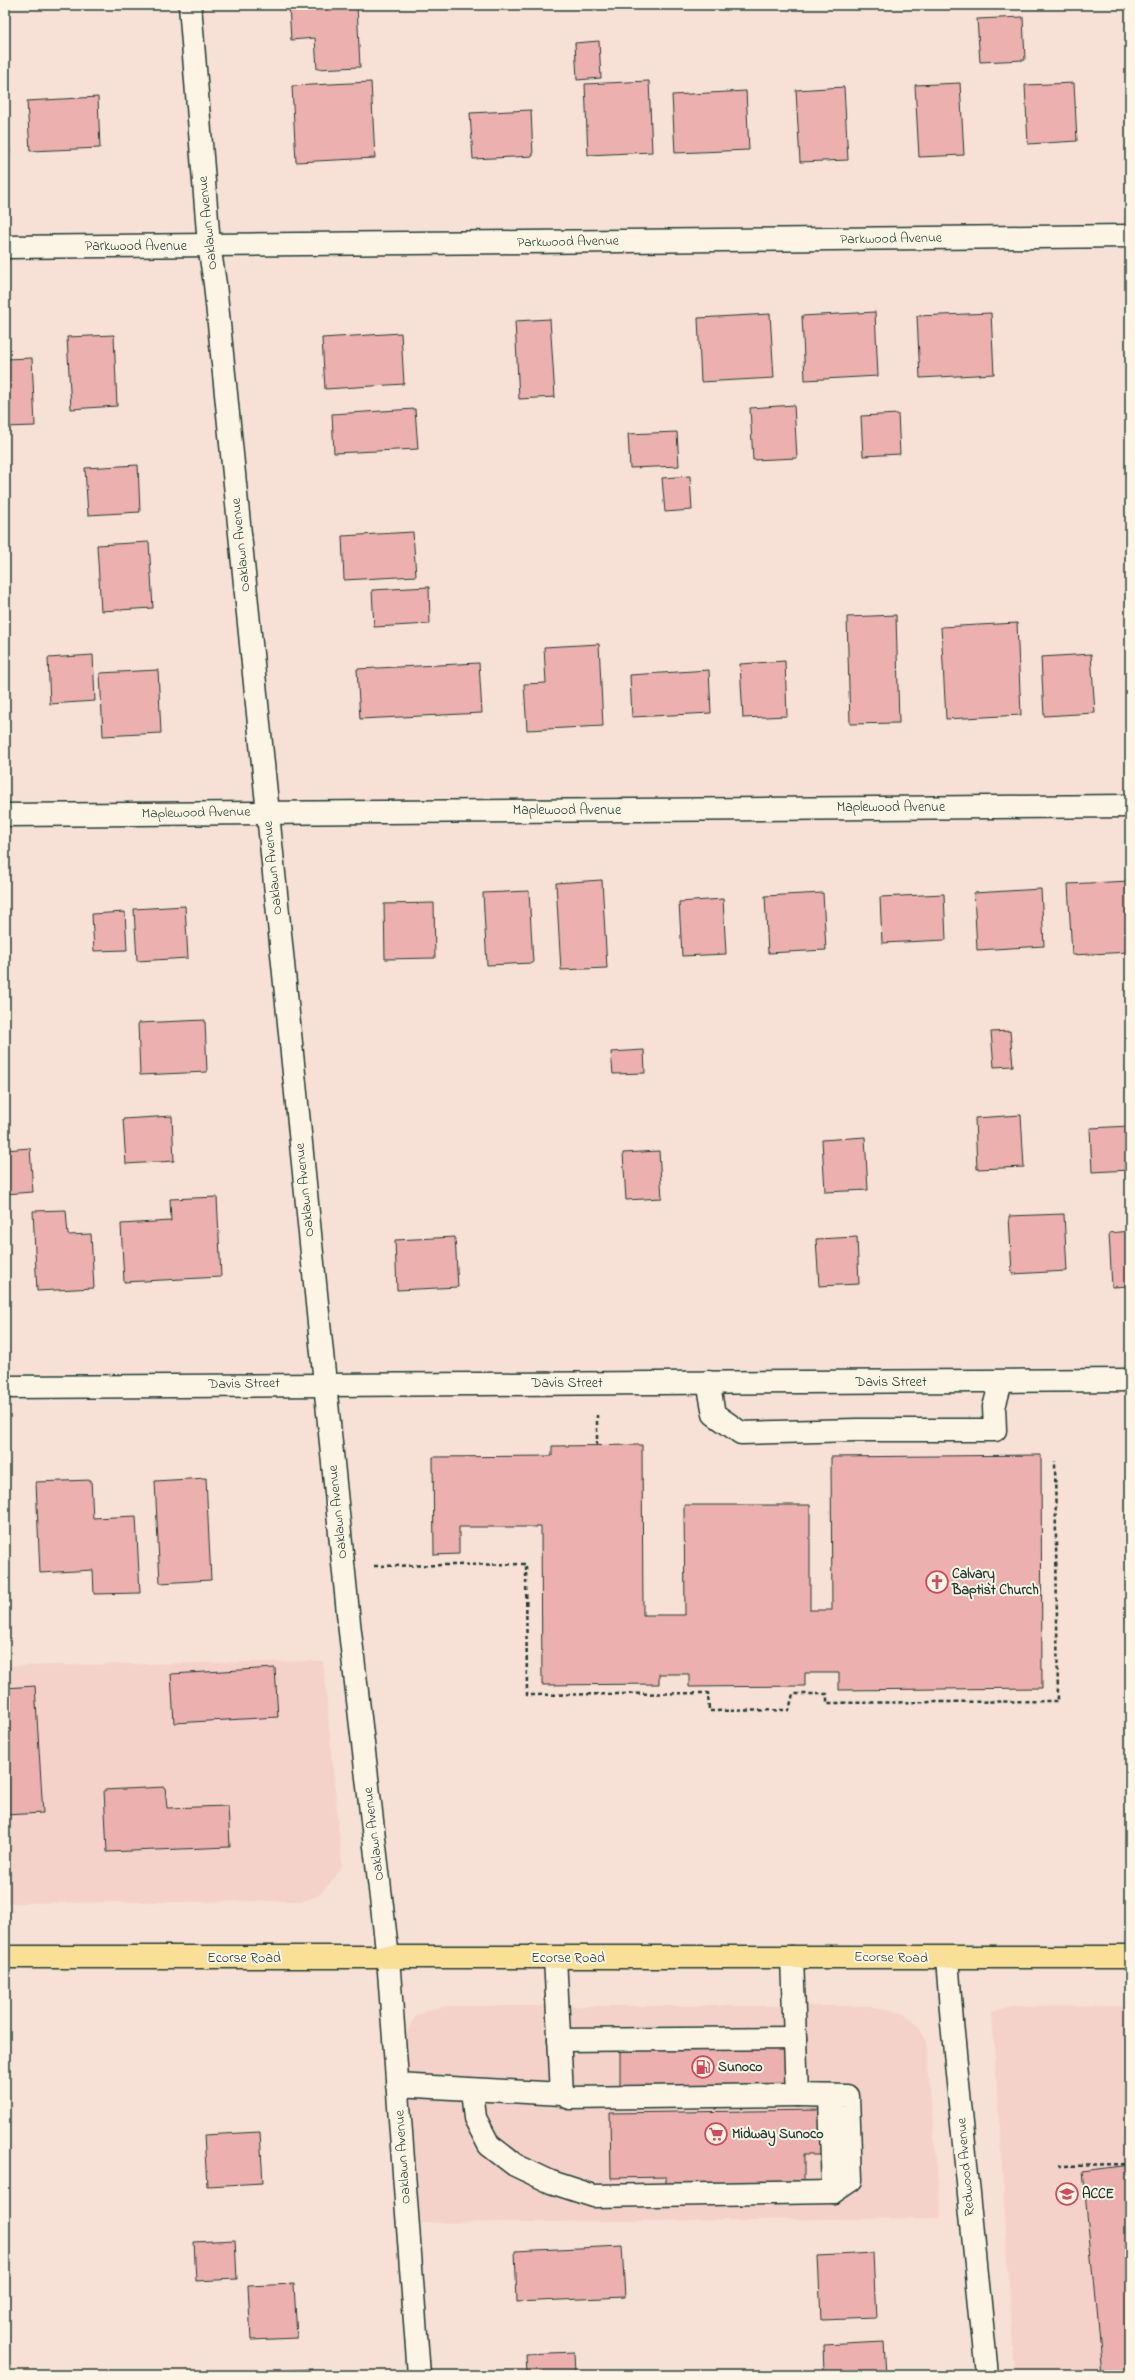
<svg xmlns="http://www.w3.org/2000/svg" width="1135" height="2380" font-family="'Indie Flower',sans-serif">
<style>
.built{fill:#f4d2ca}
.building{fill:#ecb0af;stroke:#1f3d34}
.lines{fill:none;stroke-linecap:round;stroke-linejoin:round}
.minor-casing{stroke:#1f3d34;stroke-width:25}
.major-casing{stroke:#1f3d34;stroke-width:25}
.path{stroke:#1f3d34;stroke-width:2.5;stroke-dasharray:4 3;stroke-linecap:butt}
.minor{stroke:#fcf5e5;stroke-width:22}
.major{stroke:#fadf96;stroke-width:22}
.labels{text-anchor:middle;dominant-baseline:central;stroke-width:4;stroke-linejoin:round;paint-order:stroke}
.street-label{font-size:14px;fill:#1f3d34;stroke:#fcf5e5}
.poi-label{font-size:14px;font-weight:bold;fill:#1f3d34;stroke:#fcf5e5;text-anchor:start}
</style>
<rect width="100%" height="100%" fill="#f7e0d5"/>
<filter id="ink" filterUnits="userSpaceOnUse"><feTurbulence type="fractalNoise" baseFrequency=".025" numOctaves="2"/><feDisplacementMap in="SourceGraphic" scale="8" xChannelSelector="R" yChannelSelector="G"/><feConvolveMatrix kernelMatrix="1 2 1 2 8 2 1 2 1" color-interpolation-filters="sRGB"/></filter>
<g filter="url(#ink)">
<g class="built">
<path d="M323,1661L342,1865L334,1879L318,1896L303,1901L5,1903V1666Z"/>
<path d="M1130,2005V2375H1015L992,2012L1012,2006Z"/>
<path d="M448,2006H868L903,2012L921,2028L926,2042L941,2218L412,2223L405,2036L415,2017L428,2010Z"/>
</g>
<g class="building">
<path d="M289,5H357L360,67L317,69L315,38L291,40Z"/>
<path d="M1023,17L1025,60L980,62L977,19Z"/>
<path d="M599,41L601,78L577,80L575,43Z"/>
<path d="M649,81L652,152L588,155L585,84Z"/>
<path d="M371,82L375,158L296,162L292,86Z"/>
<path d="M960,83L964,155L919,157L915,85Z"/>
<path d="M1074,83L1077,141L1028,144L1025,85Z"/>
<path d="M844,87L848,160L800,162L796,90Z"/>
<path d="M746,91L749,150L675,153L672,95Z"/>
<path d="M98,97L100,148L30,151L27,101Z"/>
<path d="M5,102H7L10,154H5Z"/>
<path d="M531,110L533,156L473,159L470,113Z"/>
<path d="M875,312L878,376L805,380L802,316Z"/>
<path d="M991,313L994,374L920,378L917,316Z"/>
<path d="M770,314L774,378L701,382L698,318Z"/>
<path d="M550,319L555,397L519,399L515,321Z"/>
<path d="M401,333L404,384L325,389L322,338Z"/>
<path d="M114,335L117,406L71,409L67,337Z"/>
<path d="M32,358L35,426L5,427V359Z"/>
<path d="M794,405L797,458L753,460L750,408Z"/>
<path d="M415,409L418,449L334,453L332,414Z"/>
<path d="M898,414L900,454L863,456L861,416Z"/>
<path d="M677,432L679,466L630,468L628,434Z"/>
<path d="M138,465L140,512L88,515L85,468Z"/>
<path d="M690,476L692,510L665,512L662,478Z"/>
<path d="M413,532L416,576L344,580L342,536Z"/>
<path d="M149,542L153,608L101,611L97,545Z"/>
<path d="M429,587L430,624L374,627L372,590Z"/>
<path d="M896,615L899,723L850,724L847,617Z"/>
<path d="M1017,623L1021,715L946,719L941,627Z"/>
<path d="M599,644L603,726L527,730L524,684L546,683L544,647Z"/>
<path d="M1091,654L1095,713L1044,716L1041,657Z"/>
<path d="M93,655L95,701L50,704L48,658Z"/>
<path d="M785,661L787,716L743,718L740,664Z"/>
<path d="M479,663L482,713L360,719L357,669Z"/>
<path d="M158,670L161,733L103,736L100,673Z"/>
<path d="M709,670L711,713L632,717L630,675Z"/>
<path d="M602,880L607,968L561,970L556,883Z"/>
<path d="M1130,881V952L1072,955L1068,884Z"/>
<path d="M1041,889L1044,946L977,950L974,893Z"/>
<path d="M529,891L533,963L487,965L483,893Z"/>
<path d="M823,893L826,950L768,953L765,896Z"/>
<path d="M944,894L946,940L882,943L880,897Z"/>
<path d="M723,899L726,954L682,956L679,902Z"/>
<path d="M434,903L435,958L385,959L384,904Z"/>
<path d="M185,906L188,958L137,961L134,909Z"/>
<path d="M125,912L127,950L94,951L92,914Z"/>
<path d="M205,1020L207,1072L140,1075L138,1023Z"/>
<path d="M1010,1031L1013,1066L994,1067L991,1032Z"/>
<path d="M644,1050L645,1073L613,1074L611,1052Z"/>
<path d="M1021,1115L1024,1167L977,1169L975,1118Z"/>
<path d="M172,1116L174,1161L126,1164L123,1119Z"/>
<path d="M1130,1126V1170L1092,1172L1090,1128Z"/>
<path d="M865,1137L868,1190L825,1192L822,1140Z"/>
<path d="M30,1148L33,1192L5,1194V1150Z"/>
<path d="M659,1151L662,1198L626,1200L623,1153Z"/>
<path d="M217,1197L221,1277L124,1282L121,1224L171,1221L170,1199Z"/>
<path d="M66,1210L68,1235L91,1234L94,1288L37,1291L33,1211Z"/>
<path d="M1064,1214L1067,1271L1012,1274L1009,1216Z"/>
<path d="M1130,1231V1286L1112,1287L1109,1233Z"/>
<path d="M455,1237L458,1287L397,1290L395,1240Z"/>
<path d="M857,1237L859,1284L819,1286L816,1239Z"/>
<path d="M642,1445L643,1615H685L684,1505H810V1610H832L831,1457L1041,1455L1042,1688L839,1690V1673H805V1686L689,1687V1674H659V1684L542,1685L541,1527H459V1554L434,1555L433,1457L552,1456V1446Z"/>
<path d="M206,1478L211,1580L160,1583L155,1481Z"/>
<path d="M91,1480L93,1518L136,1516L140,1593L94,1594L93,1570L40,1573L36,1482Z"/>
<path d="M275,1668L278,1717L174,1723L171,1674Z"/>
<path d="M35,1686L43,1813L5,1815V1688Z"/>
<path d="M165,1787L167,1808L228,1806L230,1847L107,1852L104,1790Z"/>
<path d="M785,2043V2090L620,2091V2045Z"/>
<path d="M821,2110L822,2155H804V2182L666,2184V2177L611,2178L610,2113Z"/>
<path d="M260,2132L263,2183L207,2186L204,2135Z"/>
<path d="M1130,2165V2375H1102L1083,2171Z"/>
<path d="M235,2240L237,2279L196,2281L194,2242Z"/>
<path d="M622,2246L625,2297L517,2302L515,2251Z"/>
<path d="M873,2253L876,2318L821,2320L818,2256Z"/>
<path d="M294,2284L297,2338L251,2340L248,2286Z"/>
<path d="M884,2342L886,2375H824L823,2345Z"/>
<path d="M574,2352L575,2375H527L526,2354Z"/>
<path d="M312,2369V2375H243V2373Z"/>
</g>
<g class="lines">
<g class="minor-casing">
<g id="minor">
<path d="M190,5L209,245L215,284L349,1623L388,1958L419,2375"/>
<path d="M5,247L1130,236"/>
<path d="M5,815L1130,806"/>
<path d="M708,1382L714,1414L741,1433L856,1430H995L994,1407L1001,1382"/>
<path d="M5,1387L1130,1380"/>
<path d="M555,1958L562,2094"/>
<path d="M947,1958L952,2023L987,2375"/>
<path d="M559,2040L795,2038"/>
<path d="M397,2085L562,2094L570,2098L797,2095L792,1957"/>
<path d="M472,2090L475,2118L489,2145L515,2165L551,2182L594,2196L833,2192L851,2180L848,2096L797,2095"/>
<path d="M830,2096L833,2192"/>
</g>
</g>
<g class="major-casing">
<path id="major" d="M5,1957H1130"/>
</g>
<g class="path">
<path d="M597,1446V1415"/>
<path d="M374,1566L526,1564L527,1695L708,1693L709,1711L789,1710L793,1694H827V1703L1058,1701L1055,1461"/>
<path d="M1058,2165L1130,2164"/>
</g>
<use href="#minor" class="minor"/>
<use href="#major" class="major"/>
</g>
</g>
<defs>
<g id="church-ring" transform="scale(1.15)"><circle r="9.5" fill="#fcf5e5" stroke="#d1495b" stroke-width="1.5"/><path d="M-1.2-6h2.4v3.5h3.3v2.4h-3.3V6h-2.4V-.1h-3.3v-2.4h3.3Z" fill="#d1495b"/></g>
<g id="fuel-ring" transform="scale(1.15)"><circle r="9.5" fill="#fcf5e5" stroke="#d1495b" stroke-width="1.5"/><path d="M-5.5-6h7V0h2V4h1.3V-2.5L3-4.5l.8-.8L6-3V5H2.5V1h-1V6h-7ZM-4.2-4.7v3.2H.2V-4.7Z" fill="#d1495b"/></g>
<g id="supermarket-ring" transform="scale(1.15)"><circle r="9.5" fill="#fcf5e5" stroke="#d1495b" stroke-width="1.5"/><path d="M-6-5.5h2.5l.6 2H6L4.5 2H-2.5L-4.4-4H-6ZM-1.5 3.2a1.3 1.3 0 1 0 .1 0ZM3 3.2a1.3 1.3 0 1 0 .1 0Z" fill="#d1495b"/></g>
<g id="school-ring" transform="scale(1.15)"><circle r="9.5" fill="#fcf5e5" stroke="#d1495b" stroke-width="1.5"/><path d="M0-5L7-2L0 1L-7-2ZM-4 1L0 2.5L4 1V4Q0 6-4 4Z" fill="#d1495b"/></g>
</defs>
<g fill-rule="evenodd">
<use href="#church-ring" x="937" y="1582"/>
<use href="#fuel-ring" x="703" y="2067"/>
<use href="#supermarket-ring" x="716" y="2134"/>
<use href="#school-ring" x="1067" y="2194"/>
</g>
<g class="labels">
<g class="street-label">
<text transform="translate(208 223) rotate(-96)">Oaklawn Avenue</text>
<text transform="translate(891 239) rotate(-1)">Parkwood Avenue</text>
<text transform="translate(568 242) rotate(-1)">Parkwood Avenue</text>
<text x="136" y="246">Parkwood Avenue</text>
<text transform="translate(241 545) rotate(-96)">Oaklawn Avenue</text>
<text x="891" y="807">Maplewood Avenue</text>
<text x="567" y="810">Maplewood Avenue</text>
<text transform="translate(196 813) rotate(-1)">Maplewood Avenue</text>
<text transform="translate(273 868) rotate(-96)">Oaklawn Avenue</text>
<text transform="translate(305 1190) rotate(-96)">Oaklawn Avenue</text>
<text x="891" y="1382">Davis Street</text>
<text x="567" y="1383">Davis Street</text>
<text transform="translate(244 1384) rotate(-1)">Davis Street</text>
<text transform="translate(338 1512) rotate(-96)">Oaklawn Avenue</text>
<text transform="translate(374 1834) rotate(-97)">Oaklawn Avenue</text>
<text x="244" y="1958">Ecorse Road</text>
<text x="568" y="1958">Ecorse Road</text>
<text transform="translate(891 1958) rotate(1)">Ecorse Road</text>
<text transform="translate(403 2157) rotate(-94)">Oaklawn Avenue</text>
<text transform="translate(966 2167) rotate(-95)">Redwood Avenue</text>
</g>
<g class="poi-label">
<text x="952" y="1574">Calvary<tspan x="952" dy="16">Baptist Church</tspan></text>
<text x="718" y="2067">Sunoco</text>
<text x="732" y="2134">Midway Sunoco</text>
<text x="1082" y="2194">ACCE</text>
</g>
</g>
<rect width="1135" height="2380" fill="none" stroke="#fcf5e5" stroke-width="20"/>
<rect x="10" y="10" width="1115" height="2360" fill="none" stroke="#1f3d34" stroke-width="1.5" filter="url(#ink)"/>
</svg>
